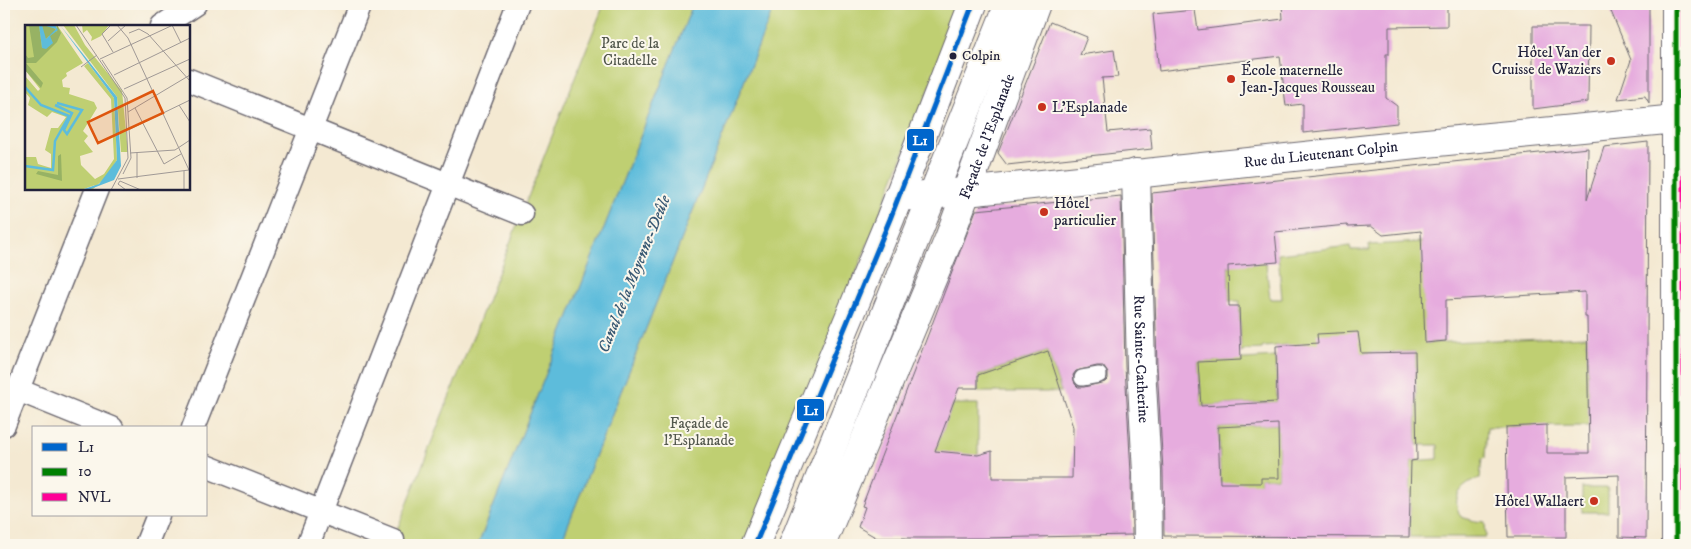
<svg xmlns="http://www.w3.org/2000/svg" width="1691" height="549" font-family="'IM FELL DW Pica',serif">
<style>
.green{fill:#bfcf72;stroke:#707856}
.water{fill:#5dbcdb;stroke:#406f8b}
.building{fill:#e6acde;fill-rule:evenodd}
.lines{fill:none;stroke-linecap:round;stroke-linejoin:round}
.service-casing{stroke:#6c6870;stroke-width:18}
.pedestrian-casing{stroke:#6c6870;stroke-width:25}
.minor-casing{stroke:#6c6870;stroke-width:30}
.tertiary-casing{stroke:#6c6870;stroke-width:30}
.primary-casing{stroke:#6c6870;stroke-width:30}
.service{stroke:#fff;stroke-width:15}
.pedestrian{stroke:#fff;stroke-width:22}
.minor{stroke:#fff;stroke-width:28}
.tertiary{stroke:#fff;stroke-width:28}
.primary{stroke:#fff;stroke-width:28}
.bus-1-casing{stroke:#fbf7ec;stroke-width:9}
.bus-2-casing{stroke:#fbf7ec;stroke-width:9}
.bus-3-casing{stroke:#fbf7ec;stroke-width:9}
.bus-1{stroke:#06c;stroke-width:5}
.bus-2{stroke:#008001;stroke-width:5}
.bus-3{stroke:#ff0096;stroke-width:5}
.bus-dot{fill:#22223b;stroke:#fbf7ec;stroke-width:2}
.poi-dot{fill:#c8321e;stroke:#fbf7ec;stroke-width:2}
.labels{text-anchor:middle;dominant-baseline:central;stroke-width:4;stroke-linejoin:round;paint-order:stroke}
.bus-label{font-size:14px;fill:#22223b;stroke:#fbf7ec;text-anchor:start}
.park-label{font-size:15px;fill:#51564c;stroke:#fbf7ec}
.poi-label{font-size:15px;fill:#22223b;stroke:#fbf7ec;text-anchor:start}
.street-label{font-size:15px;fill:#22223b;stroke:#fbf7ec}
.water-label{font-size:16px;font-style:italic;fill:#375873;stroke:#fbf7ec}
.inset-river{fill:none;stroke:#5dbcdb;stroke-width:2.5}
.inset-road{fill:none;stroke:#a09996;stroke-width:1}
.view{fill:#de560e;fill-opacity:0.15;stroke:#de560e;stroke-width:2.5}
.inset-edge{fill:none;stroke:#22223b;stroke-width:2.5}
.line-badge{stroke:#fbf7ec;stroke-width:2}
.badge-label{font-size:14px;text-anchor:middle;font-weight:bold;fill:#fff}
</style>
<rect width="100%" height="100%" fill="#fbf7ec"/>
<filter id="ink" filterUnits="userSpaceOnUse"><feTurbulence type="fractalNoise" baseFrequency=".02" numOctaves="2"/><feDisplacementMap in="SourceGraphic" scale="10" xChannelSelector="R" yChannelSelector="G"/><feConvolveMatrix kernelMatrix="1 2 1 2 8 2 1 2 1" color-interpolation-filters="sRGB"/></filter>
<filter id="wash" filterUnits="userSpaceOnUse"><feTurbulence type="fractalNoise" baseFrequency=".0096" numOctaves="4" result="noise"/><feDisplacementMap in="SourceGraphic" scale="20" xChannelSelector="R" yChannelSelector="G"/><feGaussianBlur stdDeviation="1.12" result="paint"/><feColorMatrix in="noise" values="0 0 0 0 0 0 0 0 0 0 0 0 0 0 0 0 0 1.4 0 .05"/><feComposite in="paint" operator="in"/></filter>
<g filter="url(#wash)">
<rect width="100%" height="100%" fill="#f4e9d2"/>
<g class="green">
<path d="M604,4H693L478,545H391Z"/>
<path d="M775,4H963L748,545H560Z"/>
<path d="M1422,242L1426,343L1587,336L1589,426L1487,427L1485,458L1482,459L1480,478C1461,485 1450,497 1461,517L1475,521L1485,522L1486,537H1409L1411,461L1438,459V445H1417L1415,352L1320,354L1288,345L1263,347L1262,349L1246,350L1241,353L1239,306L1240,301H1229L1228,266H1230V259L1265,255L1270,299H1282L1278,254L1350,246L1351,250H1370L1369,245Z"/>
<path d="M1048,351L1061,392H978V376Z"/>
<path d="M1276,357L1277,402L1201,406L1198,362Z"/>
<path d="M953,404H978V456L934,452Z"/>
<path d="M1278,424L1279,478H1261V503L1220,483L1219,427Z"/>
<rect x="1582" y="488" width="26" height="24"/>
</g>
<path class="water" d="M693,4H775L560,545H478Z"/>
<g id="blocks">
<g class="building">
<path d="M1282,4H1447V26L1389,27V54H1386V98L1397,106V123L1303,133V104L1286,106L1280,56L1159,71L1153,14L1195,10L1198,30L1283,19Z"/>
<path d="M1608,4H1649V103L1645,96L1618,99L1631,60Z"/>
<path d="M1050,22L1087,37L1080,55L1114,50L1118,77L1102,78L1108,132L1150,128L1152,149L1007,165L998,153Z"/>
<path d="M1533,26H1589L1588,102L1533,109Z"/>
<path d="M1648,142L1646,538L1619,537V475L1566,477V537H1508L1506,427L1547,425V453H1589L1587,317H1585V292L1446,300V341L1425,343L1421,231L1383,235L1371,226L1348,227L1347,225L1275,232L1278,262L1228,266L1229,306H1239L1241,360L1198,362L1201,406L1277,402L1276,346L1318,343L1317,334L1358,332L1361,353L1415,352L1417,460L1411,461L1409,537L1164,536L1163,471L1157,366L1152,193L1588,148L1587,200L1604,147ZM1278,424L1279,478H1261V483H1220L1218,427Z"/>
<path d="M1121,196L1125,367L1131,473L1132,535L984,538H877L858,527L865,507L862,506L976,210ZM1048,351L1073,427L1072,478H992V451L978,455L935,451L959,388H978V375ZM1097,366H1103L1108,373V379L1105,382L1084,387H1078L1075,384L1073,375L1076,371Z"/>
</g>
</g>
</g>
<g filter="url(#ink)">
<use href="#blocks" fill-opacity="0" stroke="#6c6870" stroke-width="1"/>
<g class="lines">
<g class="service-casing">
<path id="service" d="M1082,378L1099,375"/>
</g>
<g class="pedestrian-casing">
<g id="pedestrian">
<path d="M162,26L195,4"/>
<path d="M189,80L522,214"/>
<path d="M18,390L112,428"/>
<path d="M4,425L97,189"/>
<path d="M193,428L360,4"/>
<path d="M206,466L393,540"/>
<path d="M146,545L158,515"/>
<path d="M308,545L518,4"/>
</g>
</g>
<g class="minor-casing">
<g id="minor">
<path id="s1" d="M1136,173L1141,367L1147,472L1148,545"/>
<path id="s2" d="M821,545L948,241L1036,4"/>
<path d="M1676,545V4"/>
</g>
</g>
<g class="tertiary-casing">
<g id="tertiary">
<path id="s3" d="M898,197L966,192L1416,144L1687,118"/>
</g>
</g>
<g class="primary-casing">
<g id="primary">
<path d="M755,545L890,219L973,4"/>
<path d="M793,545L1009,4"/>
</g>
</g>
<use href="#service" class="service"/>
<use href="#pedestrian" class="pedestrian"/>
<use href="#minor" class="minor"/>
<use href="#tertiary" class="tertiary"/>
<use href="#primary" class="primary"/>
<g class="bus-1-casing">
<path id="bus-1" d="M755,545L890,219L973,4"/>
</g>
<g class="bus-2-casing">
<path id="bus-2" d="M1676,4V545"/>
</g>
<g class="bus-3-casing">
<path id="bus-3" d="M1684,4V545"/>
</g>
<use href="#bus-1" class="bus-1"/>
<use href="#bus-2" class="bus-2"/>
<use href="#bus-3" class="bus-3"/>
</g>
</g>
<circle class="bus-dot" cx="953" cy="56" r="4.5"/>
<g class="poi-dot">
<circle cx="1611" cy="61" r="5"/>
<circle cx="1231" cy="79" r="5"/>
<circle cx="1042" cy="107" r="5"/>
<circle cx="1044" cy="212" r="5"/>
<circle cx="1594" cy="501" r="5"/>
</g>
<g class="labels">
<g class="bus-label">
<text x="962" y="56">Colpin</text>
</g>
<g class="park-label">
<text x="630" y="43">Parc de la<tspan x="630" dy="17">Citadelle</tspan></text>
<text x="699" y="423">Façade de<tspan x="699" dy="17">l'Esplanade</tspan></text>
</g>
<g class="poi-label">
<text x="1601" y="52" text-anchor="end">Hôtel Van der<tspan x="1601" dy="17">Cruisse de Waziers</tspan></text>
<text x="1241" y="70">École maternelle<tspan x="1241" dy="17">Jean-Jacques Rousseau</tspan></text>
<text x="1052" y="107">L'Esplanade</text>
<text x="1054" y="203">Hôtel<tspan x="1054" dy="17">particulier</tspan></text>
<text x="1584" y="501" text-anchor="end">Hôtel Wallaert</text>
</g>
<g class="street-label">
<text stroke="none"><textPath href="#s2" startOffset="441">Façade de l'Esplanade</textPath></text>
<text stroke="none"><textPath href="#s3" startOffset="425">Rue du Lieutenant Colpin</textPath></text>
<text stroke="none"><textPath href="#s1" startOffset="186">Rue Sainte-Catherine</textPath></text>
</g>
<g class="water-label">
<text transform="translate(634 274) rotate(-68)">Canal de la Moyenne-Deûle</text>
</g>
</g>
<g transform="translate(25 25)">
<rect width="165" height="165" fill="#f4e9d2"/>
<path d="M0,0H32L58,38L41,48L42,51L37,55L38,62L45,63L44,69L69,77L72,83L58,106L63,111L59,116L68,127L55,131L56,140L70,154L79,149L89,134L86,74L59,41L63,38L89,73L92,135L82,151L67,165L63,164L70,160L56,165H0V132H11L13,139L26,143V129L20,125L26,103H33L41,92L27,87L22,92L3,80L5,73L0,67V51L13,66L15,64L0,45ZM38,0H49L60,20L97,66L103,127H96L92,72ZM57,0H84L76,11L66,16L67,12L62,5L58,8Z" fill="#bfcf72"/>
<path d="M4,0H14L17,23L25,14L24,11L21,14L18,12L17,0L28,1L32,7V0L36,8L32,17L11,38H1L18,58L16,63L0,45V29L3,33L9,32ZM36,129L37,156L11,149L13,146L33,150V131Z" fill="#97b264"/>
<path d="M14,0H17L21,14L31,4L18,0H30L33,5L25,11L28,18L21,24L17,23ZM35,0L92,72L96,141L89,155L63,165H56L74,159L92,135L89,73Z" fill="#5dbcdb"/>
<path class="inset-river" d="M0,62L16,80L44,91L30,116L28,145L0,141M30,80L47,88L39,105L42,109L57,85L32,78"/>
<path class="inset-road" d="M51,0L100,73L103,133L86,165M86,0L77,9L88,27M92,0L103,13L164,145M147,0L156,18M104,8L114,4L123,9L165,56M83,16L101,0M75,34L148,0M77,35L102,73L106,133L98,149M56,42L72,30M89,50L165,13M99,64L165,34M154,80L165,97M110,83L139,139L156,129M103,87L165,50M105,104L165,75M105,128L150,125L165,115M112,153V127M93,154L164,145M101,165L93,159L95,156L116,165M159,165V146"/>
<path class="view" d="M128,66L138,88L73,118L63,97Z"/>
<rect width="165" height="165" class="inset-edge"/>
</g>
<g class="line-badge">
<rect x="906" y="128" width="29" height="24" rx="5" fill="#06c"/>
<rect x="796" y="398" width="29" height="24" rx="5" fill="#06c"/>
</g>
<g class="badge-label">
<text x="920" y="145">L1</text>
<text x="811" y="415">L1</text>
</g>
<rect width="1691" height="549" fill="none" stroke="#fbf7ec" stroke-width="20"/>
<rect x="32" y="426" width="175" height="90" fill="#fbf7ec" stroke="#a4a2a5"/>
<rect x="42" y="443" width="25" height="8" fill="#0066cc" stroke="#a4a2a5"/>
<text x="78" y="452" font-size="15" fill="#22223b">L1</text>
<rect x="42" y="468" width="25" height="8" fill="#008001" stroke="#a4a2a5"/>
<text x="78" y="476" font-size="15" fill="#22223b">10</text>
<rect x="42" y="493" width="25" height="8" fill="#ff0096" stroke="#a4a2a5"/>
<text x="78" y="502" font-size="15" fill="#22223b">NVL</text>
</svg>
